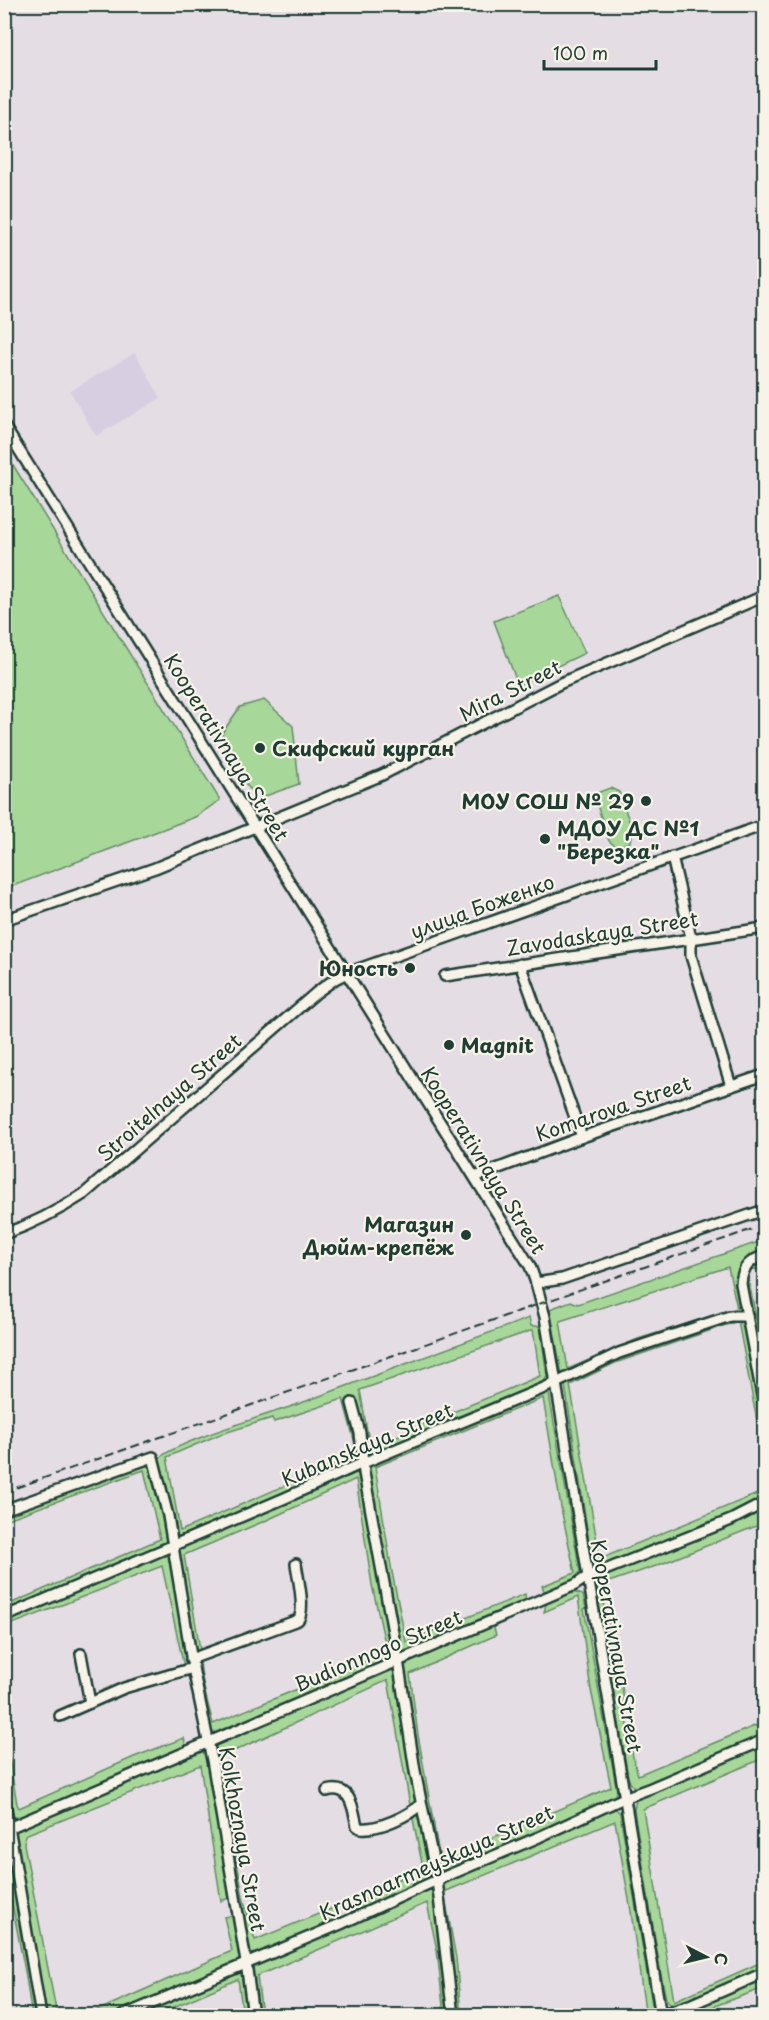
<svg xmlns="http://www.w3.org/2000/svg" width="769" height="2020" font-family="'Playpen Sans',sans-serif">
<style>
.built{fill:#d8cee1}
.green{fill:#a7d899;stroke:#638a66;stroke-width:1.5;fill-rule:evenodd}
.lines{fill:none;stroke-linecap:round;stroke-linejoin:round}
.minor-casing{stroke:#1f3d34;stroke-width:14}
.minor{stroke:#f7f3e8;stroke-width:9}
.rail{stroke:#1f3d34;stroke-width:2;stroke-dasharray:9 4.5;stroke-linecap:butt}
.poi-dot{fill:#1f3d34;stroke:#f7f3e8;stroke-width:2}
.labels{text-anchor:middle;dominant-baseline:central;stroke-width:4.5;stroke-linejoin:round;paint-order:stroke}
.street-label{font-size:20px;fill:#1f3d34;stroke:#f7f3e8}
.poi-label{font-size:20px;font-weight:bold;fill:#1f3d34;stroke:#f7f3e8;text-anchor:start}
</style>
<rect width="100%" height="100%" fill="#e5dde4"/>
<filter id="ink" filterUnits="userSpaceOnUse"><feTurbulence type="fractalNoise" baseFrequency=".0167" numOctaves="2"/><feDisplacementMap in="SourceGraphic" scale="12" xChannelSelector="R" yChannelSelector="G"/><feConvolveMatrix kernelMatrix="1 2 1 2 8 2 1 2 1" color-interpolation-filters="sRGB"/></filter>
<g filter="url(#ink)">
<path class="built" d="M135,353L161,398L96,436L70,391Z"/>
<g class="green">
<path d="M5,452L220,800L195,817L5,889Z"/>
<path d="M559,596L585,653L518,685L494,621Z"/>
<path d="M264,700L293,726L299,784L260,798C235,777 229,765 222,733L240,707Z"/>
<path d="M610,788L619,792L632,829L630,842L617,847L609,841L596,802L599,792Z"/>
<path d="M764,1240V1253C730,1263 738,1281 742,1310L739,1313L562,1375L550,1309L571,1301L578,1304ZM728,1267L737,1308L638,1339L568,1369L560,1321Z"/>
<path d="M764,1258V1267L747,1272L764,1357V1392L743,1289L746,1270Z"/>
<path d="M529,1318L531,1326H540L547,1376L544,1382L442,1423L361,1461L180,1540L176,1539L156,1461C172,1442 272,1414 301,1403C377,1375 453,1346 529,1318ZM533,1330L540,1376L424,1424L370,1448L360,1390ZM343,1399L358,1454L180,1531L167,1457L218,1435L272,1418L274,1422Z"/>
<path d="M741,1319L746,1324L764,1418V1458L738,1321L615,1363L570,1385L600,1559L764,1491V1498L752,1505L601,1567L599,1560L592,1561L565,1385L570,1380L607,1360L714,1323Z"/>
<path d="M545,1390L549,1394L580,1571C574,1584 558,1588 545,1593L542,1586L575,1573L562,1513L543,1398L375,1467L392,1572L406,1642L525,1594L526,1601L404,1653L401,1652L398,1646L367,1470L369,1465Z"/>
<path d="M144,1465L151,1467L156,1475L169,1544L5,1614V1606L160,1539L144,1470L5,1520V1512Z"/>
<path d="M359,1470L361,1473L394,1653L390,1658L375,1666L218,1733L212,1732L195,1664L176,1554L178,1549L354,1471ZM356,1479L372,1585L387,1652L213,1724C207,1700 199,1674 200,1649L184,1555L267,1520Z"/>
<path d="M764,1508V1523L656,1566L600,1585L621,1681L633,1757L638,1775L764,1722V1735L642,1788H635L631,1784L628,1777L597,1593L598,1585L605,1576L735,1525Z"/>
<path d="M165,1555L169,1557L172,1563L188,1667H184L162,1566L5,1627V1621Z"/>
<path d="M573,1592L583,1595L586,1608L584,1609L617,1791L614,1798L605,1803L449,1871L438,1868L431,1843L403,1668C413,1654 474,1633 493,1625L496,1635L410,1674L418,1735L440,1860L611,1787L591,1690L578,1597L544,1612L546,1604Z"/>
<path d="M390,1668L395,1669L397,1675L432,1874L430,1880L352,1915L347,1902L423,1868L410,1805L388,1680L219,1758L243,1897L255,1940L333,1908L339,1921L257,1955L251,1954L248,1947L213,1745Z"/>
<path d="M4,1728L17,1804L19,1808L134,1757L184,1738L186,1747L180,1751L21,1819L12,1816L9,1810L5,1767Z"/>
<path d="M764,1744V1758L643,1809L674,2001L764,1961V1970L681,2004L670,2003L666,1999L661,1975L634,1810L636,1799Z"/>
<path d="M203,1749L206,1750L208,1755L229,1898L221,1901L200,1765L25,1835L24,1844L57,2015H46L15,1835L17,1830Z"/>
<path d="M616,1809L620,1813L653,2010L647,2015H634L645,2010L630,1905L615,1821L444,1892L456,1958L461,2015H457L440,1885L611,1810Z"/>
<path d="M4,1834L8,1841L38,2015H32C28,1994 26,1972 21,1951C14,1911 5,1875 4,1834Z"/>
<path d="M427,1889L432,1891L436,1898L450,2015H444L437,1950L427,1903L257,1976L262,2015H256L251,1970L257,1963Z"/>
<path d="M232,1916L236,1926L241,1958L239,1961L113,2015L85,2016L232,1951L224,1917Z"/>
<path d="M240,1969L244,1971L251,2015H243L238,1979L155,2015L132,2016Z"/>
<path d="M764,1977V1988L690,2015L675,2016Z"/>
</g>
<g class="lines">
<g class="minor-casing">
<g id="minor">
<path d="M4,426L530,1266L536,1283L545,1317L661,2016"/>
<path d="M672,857L691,938V956L731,1086"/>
<path d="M4,920L155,868L382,775L561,683L764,596"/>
<path d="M520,964L582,1137"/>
<path d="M445,976L764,928"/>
<path d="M475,1177L582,1137L764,1075"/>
<path d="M4,1234C33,1224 58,1211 84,1194L317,992L335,979L347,973L764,825"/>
<path d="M764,1256C749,1260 742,1268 741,1284L764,1406"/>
<path d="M536,1283L562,1279L764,1210"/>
<path d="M352,1403L360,1433L364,1473L398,1660L415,1771L437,1880L453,2016"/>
<path d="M4,1510L153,1457L168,1516L193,1668L212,1760L246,1962L253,2016"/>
<path d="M4,1617L285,1498L363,1463L556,1383L619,1353L730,1316H747"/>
<path d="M81,1654L90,1703"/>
<path d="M191,1659L298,1620C306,1610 298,1578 296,1564"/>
<path d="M60,1716L124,1688L193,1668"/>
<path d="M327,1791C351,1784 353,1808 357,1826L360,1828C378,1830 409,1816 421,1804"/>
<path d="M4,1797L41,2016"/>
<path d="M4,1830L575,1585L587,1577L600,1572L731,1520L764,1503"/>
<path d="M122,2016L343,1923L437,1880L539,1837L624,1798L651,1788L764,1740"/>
<path d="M657,2016L692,2004L764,1973"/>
</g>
</g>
<use href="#minor" class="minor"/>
<path class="rail" d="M4,1492L764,1225"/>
</g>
</g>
<g class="poi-dot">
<circle cx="260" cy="748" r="6"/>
<circle cx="646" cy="801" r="6"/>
<circle cx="545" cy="839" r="6"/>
<circle cx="410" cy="968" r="6"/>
<circle cx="449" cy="1045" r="6"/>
<circle cx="466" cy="1235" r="6"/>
</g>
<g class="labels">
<g class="street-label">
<text transform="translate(510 690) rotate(-27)">Mira Street</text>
<text transform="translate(227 747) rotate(58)">Kooperativnaya Street</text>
<text transform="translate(482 906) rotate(-20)">улица Боженко</text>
<text transform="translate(602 933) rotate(-9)">Zavodaskaya Street</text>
<text transform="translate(169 1097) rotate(-41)">Stroitelnaya Street</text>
<text transform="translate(613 1108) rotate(-19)">Komarova Street</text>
<text transform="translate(484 1160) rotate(58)">Kooperativnaya Street</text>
<text transform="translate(367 1444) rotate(-23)">Kubanskaya Street</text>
<text transform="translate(617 1646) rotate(80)">Kooperativnaya Street</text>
<text transform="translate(378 1650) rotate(-23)">Budionnogo Street</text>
<text transform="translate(243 1839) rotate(80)">Kolkhoznaya Street</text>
<text transform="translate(436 1862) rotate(-24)">Krasnoarmeyskaya Street</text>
</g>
<g class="poi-label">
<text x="272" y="748">Скифский курган</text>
<text x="634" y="801" text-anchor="end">МОУ СОШ № 29</text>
<text x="557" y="828">МДОУ ДС №1<tspan x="557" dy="23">"Березка"</tspan></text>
<text x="398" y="968" text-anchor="end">Юность</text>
<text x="461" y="1045">Magnit</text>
<text x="454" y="1224" text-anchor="end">Магазин<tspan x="454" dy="23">Дюйм-крепёж</tspan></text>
</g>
</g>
<rect width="769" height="2020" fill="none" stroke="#f7f3e8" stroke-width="24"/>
<rect x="12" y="12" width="745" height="1996" fill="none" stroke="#1f3d34" stroke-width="2" filter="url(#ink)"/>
<g transform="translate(706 1957) rotate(97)" stroke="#f7f3e8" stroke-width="4.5" paint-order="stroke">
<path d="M0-4.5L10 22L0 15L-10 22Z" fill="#1f3d34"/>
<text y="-9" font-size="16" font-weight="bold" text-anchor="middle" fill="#1f3d34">С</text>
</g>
<path d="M544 60v9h112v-9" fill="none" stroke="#1f3d34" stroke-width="3"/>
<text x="553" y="60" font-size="18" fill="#1f3d34" stroke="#f7f3e8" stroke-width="4.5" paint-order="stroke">100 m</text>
</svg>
